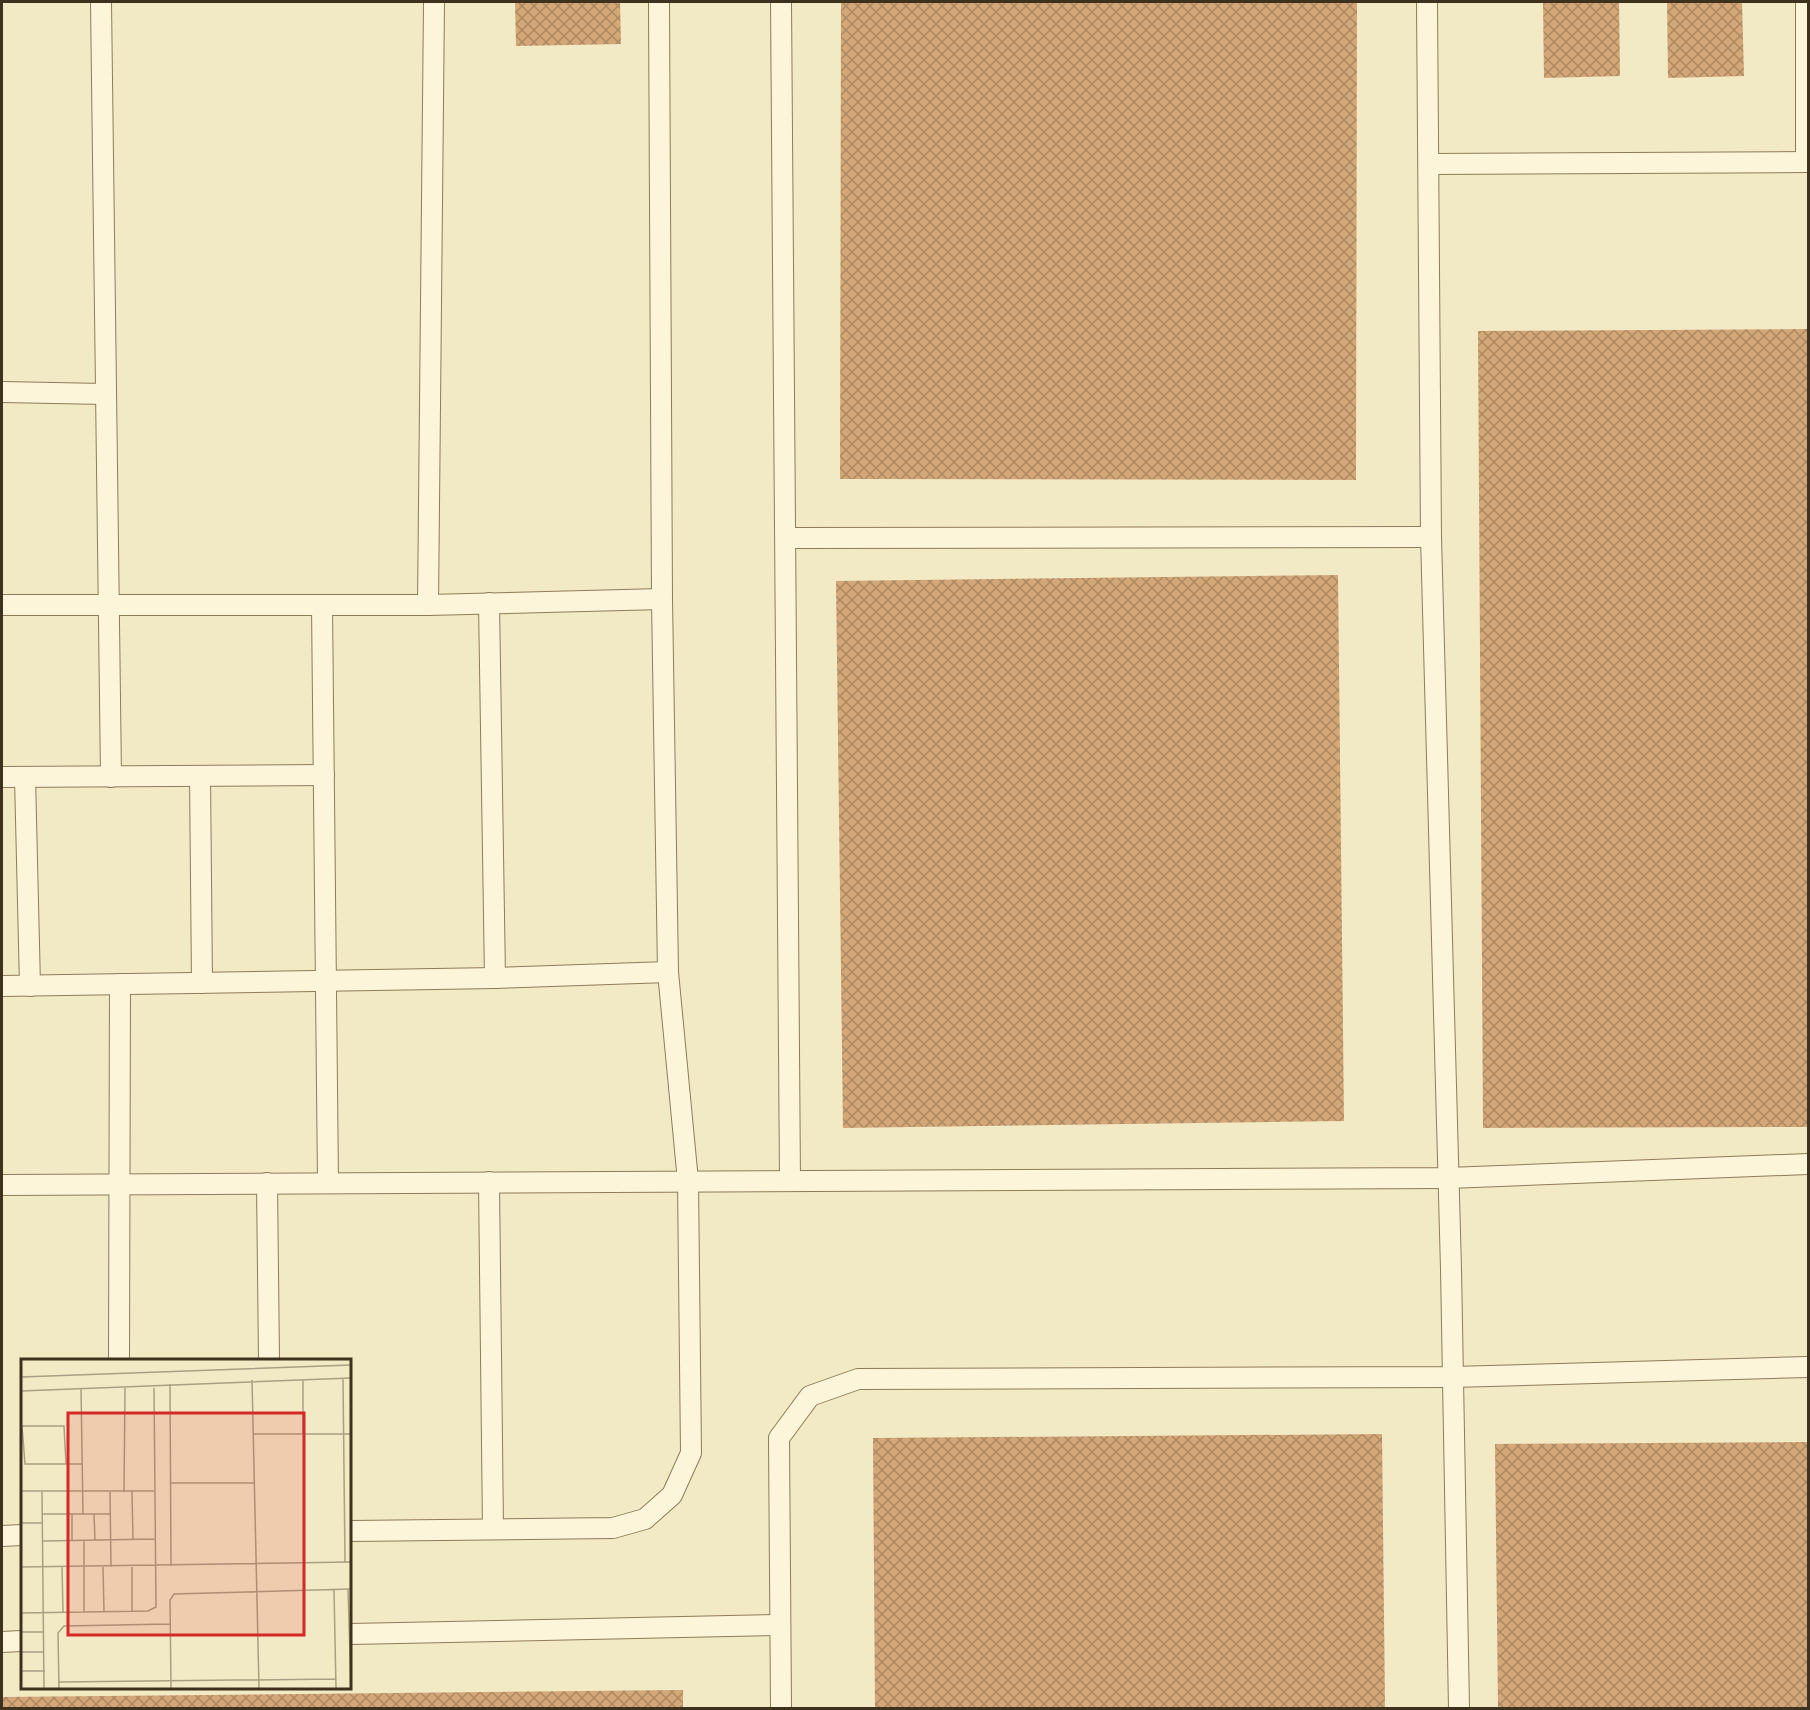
<svg xmlns="http://www.w3.org/2000/svg" width="1810" height="1710" font-family="'Times New Roman',serif">
<style>
.building{fill:url(#building-cross-hatch)}
.lines{fill:none;stroke-linecap:round;stroke-linejoin:round}
.lane-casing{stroke:#907b59;stroke-width:22}
.lane{stroke:#fcf5da;stroke-width:20}
.inset-road{fill:none;stroke:#aa9f82;stroke-width:1.5}
.view{fill:#d62828;fill-opacity:0.15;stroke:#d62828;stroke-width:3}
.inset-edge{fill:none;stroke:#3e311e;stroke-width:3}
</style>
<defs>
<pattern id="building-cross-hatch" width="8" height="8" patternUnits="userSpaceOnUse" patternTransform="scale(1.5)"><rect width="8" height="8" fill="#d4a778"/><path d="M0 0l8 8M0 8l8-8" fill="none" stroke="#ad8962"/></pattern>
</defs>
<rect width="100%" height="100%" fill="#f2e9c5"/>
<g class="building">
<path d="M515,2H620L621,44L516,46Z"/>
<path d="M841,2H1357L1356,480L840,479Z"/>
<path d="M1543,2H1619L1620,76L1544,78Z"/>
<path d="M1667,2H1742L1744,76L1668,78Z"/>
<path d="M1808,329V1127L1483,1128L1478,331Z"/>
<path d="M1338,575L1344,1121L843,1128L836,581Z"/>
<path d="M1382,1434L1385,1708H875L873,1438Z"/>
<path d="M1808,1442V1708H1498L1495,1444Z"/>
<path d="M683,1690V1708H2V1697Z"/>
</g>
<g class="lines">
<g class="lane-casing">
<g id="lane">
<path d="M101,2L111,777"/>
<path d="M781,2L790,1181"/>
<path d="M1427,2L1431,537L1451,1269L1459,1708"/>
<path d="M1806,2V162"/>
<path d="M1430,164L1808,162"/>
<path d="M2,392L105,394"/>
<path d="M786,538L1431,537"/>
<path d="M489,603L495,978"/>
<path d="M2,605H428L662,599"/>
<path d="M322,605L328,1183"/>
<path d="M428,605L434,2"/>
<path d="M200,776L202,983"/>
<path d="M2,777L324,775"/>
<path d="M25,777L30,986"/>
<path d="M2,986L495,978L668,972"/>
<path d="M489,1182L493,1529"/>
<path d="M267,1183L269,1360"/>
<path d="M2,1185L1448,1178L1808,1164"/>
<path d="M119,1360L120,984"/>
<path d="M350,1531L613,1528L645,1519L672,1495L691,1453L688,1181L668,972L662,599L659,2"/>
<path d="M2,1536L22,1535"/>
<path d="M350,1634L779,1625"/>
<path d="M2,1642L22,1641"/>
<path d="M781,1708L779,1438L810,1396L858,1379L1453,1377L1808,1367"/>
</g>
</g>
<use href="#lane" class="lane"/>
</g>
<g transform="translate(21 1359)">
<rect width="330" height="330" fill="#f2e9c5"/>
<path class="inset-road" d="M0,18L330,6M322,19L324,203M231,21L238,329M282,21V75M149,25L150,207M60,30L62,155M0,32L330,19M233,75H330M45,105L43,67H1L4,105H61M150,124H233M0,132H133M111,132L112,181M21,133L23,329M89,133L90,208M103,133L104,29M22,155H90M51,155V182M73,155L74,182M0,164H22M22,182L134,180M0,208L330,203M41,208L42,253M82,208L83,253M111,208V253M0,227V254M327,230L330,329M313,231L315,329M63,253V182M0,254L127,252L135,248L133,29M0,273H23M0,293H23M0,312H24M38,323L315,320M38,329L37,274L43,267L149,265M150,329L149,241L153,235L330,230"/>
<path class="view" d="M47,54H283V276H47Z"/>
<rect width="330" height="330" class="inset-edge"/>
</g>
<rect width="1810" height="1710" fill="none" stroke="#3e311e" stroke-width="6"/>
</svg>
